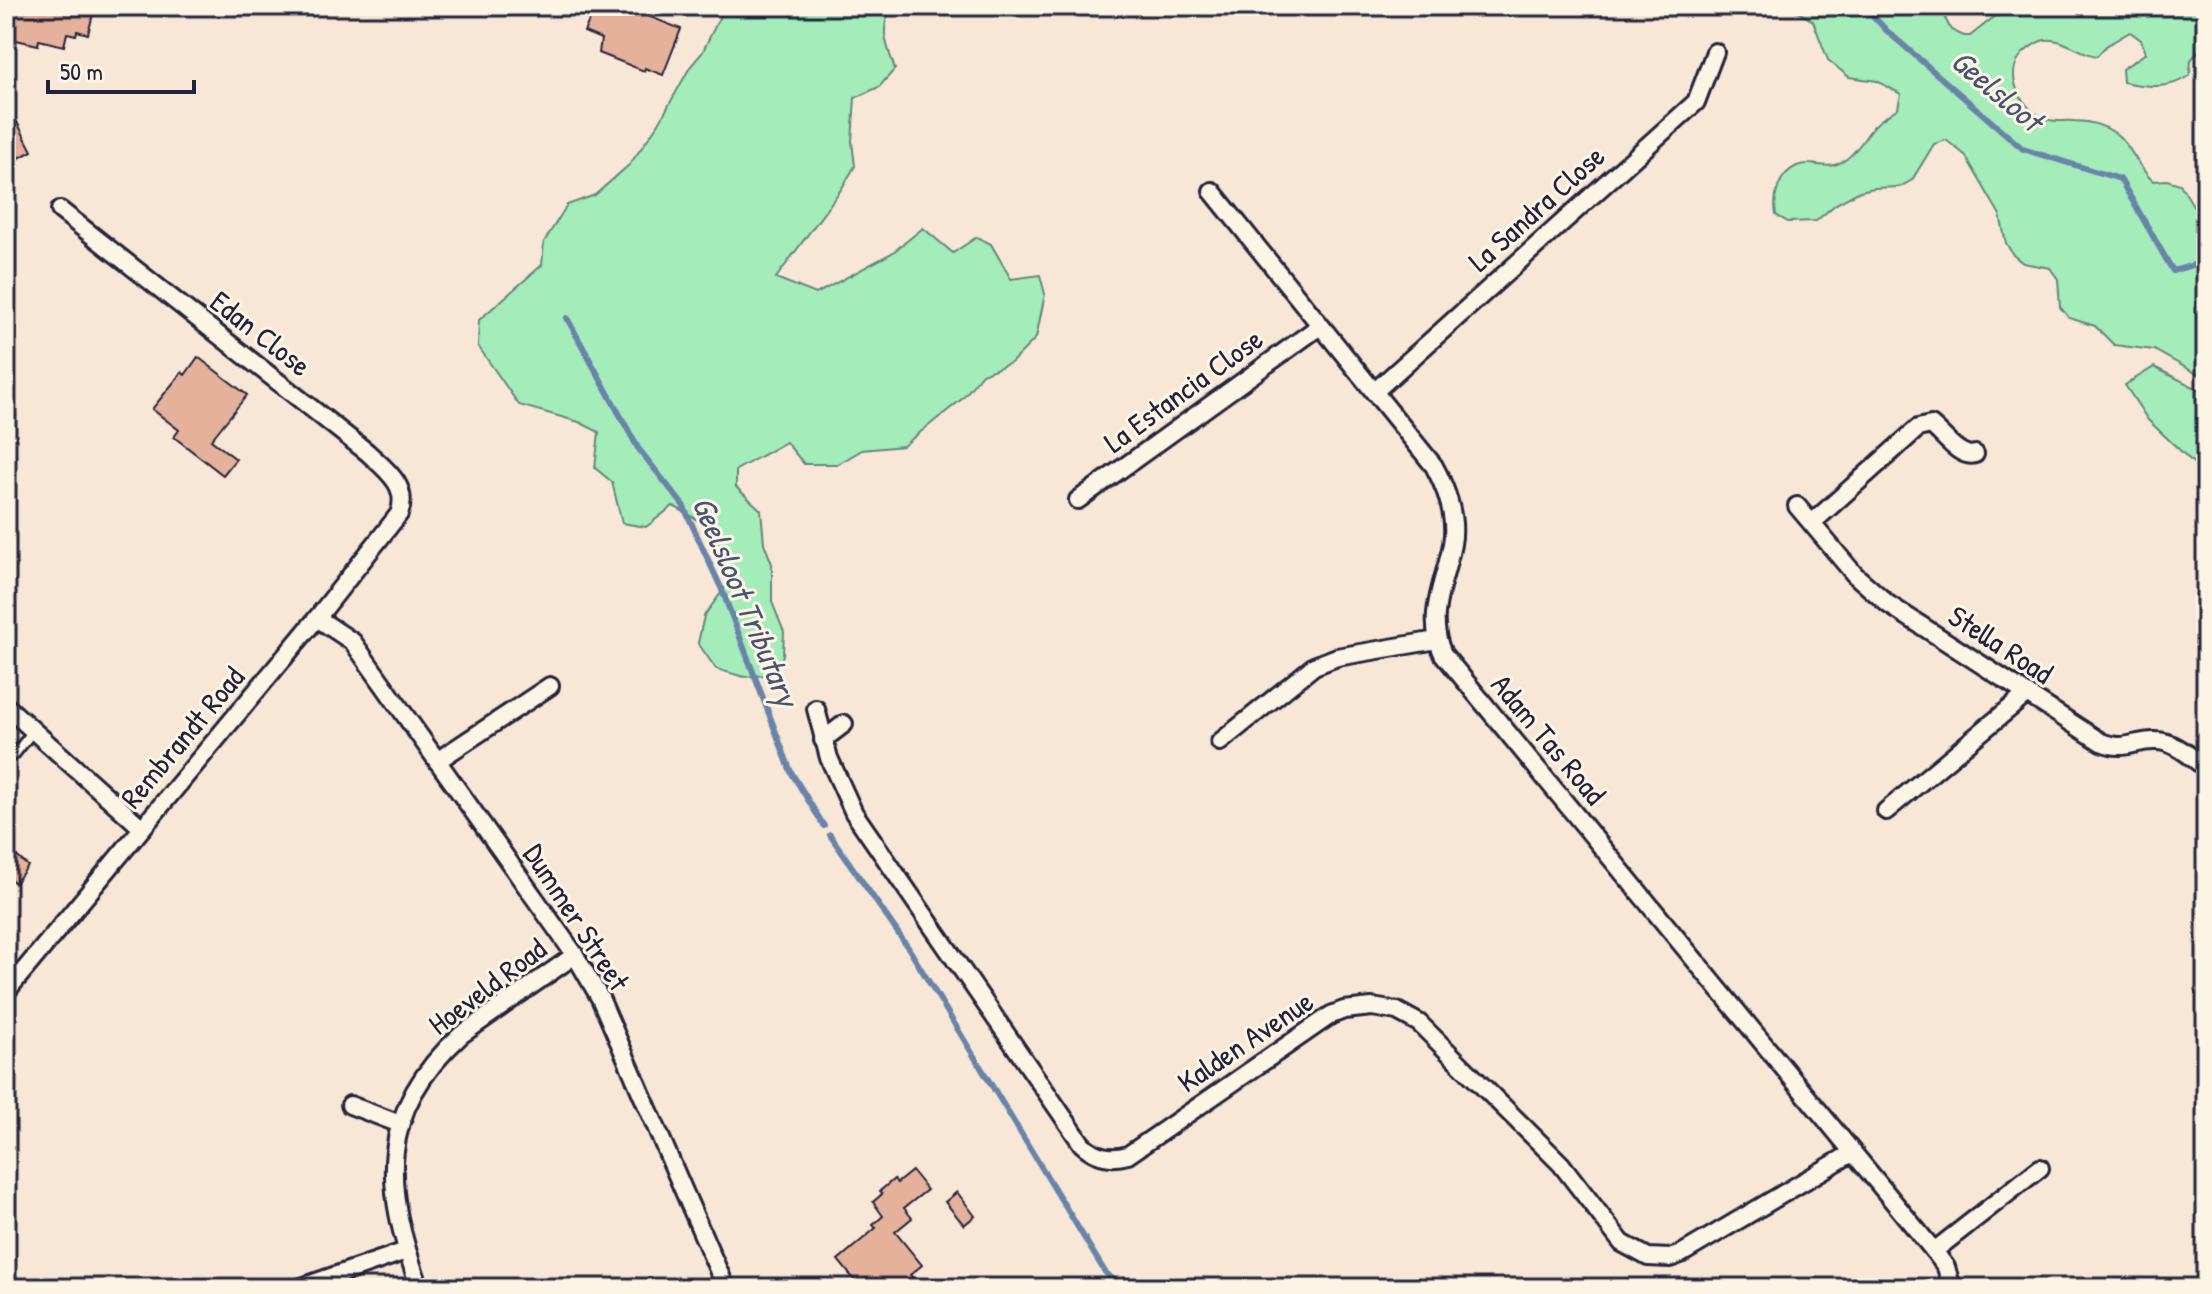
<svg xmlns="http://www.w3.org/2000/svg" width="2212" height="1294" font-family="'Patrick Hand',sans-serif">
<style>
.green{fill:#a4ecba;stroke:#63877a;stroke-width:2}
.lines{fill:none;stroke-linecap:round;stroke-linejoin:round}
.stream{stroke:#6984a9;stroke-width:6}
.building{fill:#e6b19b;stroke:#22223b;stroke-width:2}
.service-casing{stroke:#22223b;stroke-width:14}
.minor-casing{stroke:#22223b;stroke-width:22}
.service{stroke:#fcf5e5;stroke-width:8}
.minor{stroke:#fcf5e5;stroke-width:16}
.labels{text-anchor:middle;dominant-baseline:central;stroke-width:6;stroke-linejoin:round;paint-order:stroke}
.street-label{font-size:30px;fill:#22223b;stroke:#fcf5e5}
.water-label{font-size:32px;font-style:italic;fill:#465372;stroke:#fcf5e5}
</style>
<rect width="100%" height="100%" fill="#f8e7d6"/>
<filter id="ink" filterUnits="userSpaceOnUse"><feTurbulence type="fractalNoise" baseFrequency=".0125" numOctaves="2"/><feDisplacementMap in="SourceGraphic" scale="16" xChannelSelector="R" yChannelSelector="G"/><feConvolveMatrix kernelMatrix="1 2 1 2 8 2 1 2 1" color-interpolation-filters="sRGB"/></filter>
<g filter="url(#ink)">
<g class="green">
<path d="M725,6H893C878,28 887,46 895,69L879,87L855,98L852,141L855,166L842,188L776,278L816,294L892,253L923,228L953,253L977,237L991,244L1011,279L1040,275L1045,294L1036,338L1011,363L982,374L962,399L903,446L862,450L838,464H804L786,442L736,470V487L761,510L764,543L772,564V602L784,632L783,655L775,674L744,677L716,669L698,643L704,616L729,582C721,537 714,527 673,506L646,527L622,523L612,482L595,468L599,432L579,422L519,405L478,346L479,320L542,265L544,242L567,205L595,195L630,164L659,123L690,67L702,53Z"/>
<path d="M1788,6H1939L1951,30L1964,36H1970L2003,10L2013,6H2206V42L2191,60L2190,75C2170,90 2147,87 2123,82L2122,69L2146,53L2141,40L2130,32L2106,46L2097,56C2080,54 2062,37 2045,40C2039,41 2033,45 2028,49C2001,69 2017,104 2043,118C2054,123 2062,120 2074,121C2088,121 2103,125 2115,133C2130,143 2137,167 2153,181L2167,180L2180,184L2194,207L2206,214V379L2154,350L2114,345L2095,326L2069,318L2060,307L2058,279L2050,268L2023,263L2013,255L2006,243L2000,215L1965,155L1946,140L1934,144L1912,180L1900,187L1874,188L1860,191L1836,204L1816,221L1788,222L1776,215C1773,197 1778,174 1797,166C1813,159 1826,173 1845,160C1857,152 1864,138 1873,127C1880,119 1890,114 1898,108L1901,94L1877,81L1849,77L1828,60L1813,21Z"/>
<path d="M2154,367L2206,393V475L2148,420L2125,385Z"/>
</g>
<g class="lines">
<g class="stream">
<path d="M1864,6L1887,31L2023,149L2120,179L2173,271L2196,264L2206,269"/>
<path d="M567,318L638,448L683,505L722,590L791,772L824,826"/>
<path d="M830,835L909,949L1105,1272L1122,1288"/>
</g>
</g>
<g class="building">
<path d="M11,6H89L88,9L94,10L88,34L77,31L76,35L67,33L64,46L39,40L38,45L12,39L15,28L6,26Z"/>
<path d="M603,6H611L632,14L638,12L681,29L663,75L645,68L644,71L599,53L601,39L584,32L592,14L598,17Z"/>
<path d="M17,122L32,151L6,165V128Z"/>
<path d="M198,357L247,395L211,440L236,459L223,475L174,437L179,430L152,409L182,372L185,375Z"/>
<path d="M6,847L28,866L15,883L6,875Z"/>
<path d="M912,1171L927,1190L904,1208L912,1218L895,1232L922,1265L910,1275L913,1278L901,1288H861L838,1260L876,1228L873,1225L883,1216L873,1202L882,1194L880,1191L894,1179L897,1183Z"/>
<path d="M957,1192L975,1216L964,1225L945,1202Z"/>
</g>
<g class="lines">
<g class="service-casing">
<path id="service" d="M14,755L33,731"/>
</g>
<g class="minor-casing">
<g id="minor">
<path d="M1212,191L1434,466C1447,490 1457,517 1452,544C1445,583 1425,615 1443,654L1934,1251L1946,1267L1952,1288"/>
<path d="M1374,392L1696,102L1715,52"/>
<path d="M1078,500L1320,326"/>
<path d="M1797,506L1855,575L1888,604L2101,742C2126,752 2134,740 2156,741C2175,741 2192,758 2206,768"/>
<path d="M1812,523L1918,428L1931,425C1944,435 1960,459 1975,454"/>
<path d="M317,618L353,642L575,955L600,998L726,1288"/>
<path d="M6,706L142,828"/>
<path d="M816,709L829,758L854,813L1082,1144C1096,1157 1110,1160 1128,1155L1331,1015L1344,1010L1372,1007L1397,1011L1419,1023L1561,1164L1622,1243L1648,1257L1670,1258L1681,1254L1852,1153"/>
<path d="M823,740L844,724"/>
<path d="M1220,742L1314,666L1337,657L1437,640"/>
<path d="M437,761L550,686"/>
<path d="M1886,811L2027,694"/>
<path d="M6,992L317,618L399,514C410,486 385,469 367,452L60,210"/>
<path d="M350,1105L400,1124"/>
<path d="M1934,1251L2040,1168"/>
<path d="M299,1288L406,1251"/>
<path d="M420,1288C383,1188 376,1112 461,1035L575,955"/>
</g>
</g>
<use href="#service" class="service"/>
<use href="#minor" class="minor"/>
</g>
</g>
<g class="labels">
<g class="street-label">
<text transform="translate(1536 208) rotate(-42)">La Sandra Close</text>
<text transform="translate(261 333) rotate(38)">Edan Close</text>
<text transform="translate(1183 390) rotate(-36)">La Estancia Close</text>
<text transform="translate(2001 644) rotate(33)">Stella Road</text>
<text transform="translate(182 737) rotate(-50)">Rembrandt Road</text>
<text transform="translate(1549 739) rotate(50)">Adam Tas Road</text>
<text transform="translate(577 917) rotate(57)">Dummer Street</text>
<text transform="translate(487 986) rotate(-37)">Hoeveld Road</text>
<text transform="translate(1245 1041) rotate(-34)">Kalden Avenue</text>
</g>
<g class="water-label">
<text transform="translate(1997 90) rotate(40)">Geelsloot</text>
<text transform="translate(746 601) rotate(67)">Geelsloot Tributary</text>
</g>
</g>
<rect width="2212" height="1294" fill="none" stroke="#fcf5e5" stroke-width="32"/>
<rect x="16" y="16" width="2180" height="1262" fill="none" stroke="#22223b" stroke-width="3" filter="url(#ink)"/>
<path d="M48 80v12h146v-12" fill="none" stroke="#22223b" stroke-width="4"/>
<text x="60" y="80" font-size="24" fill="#22223b" stroke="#fcf5e5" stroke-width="6" paint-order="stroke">50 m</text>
</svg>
